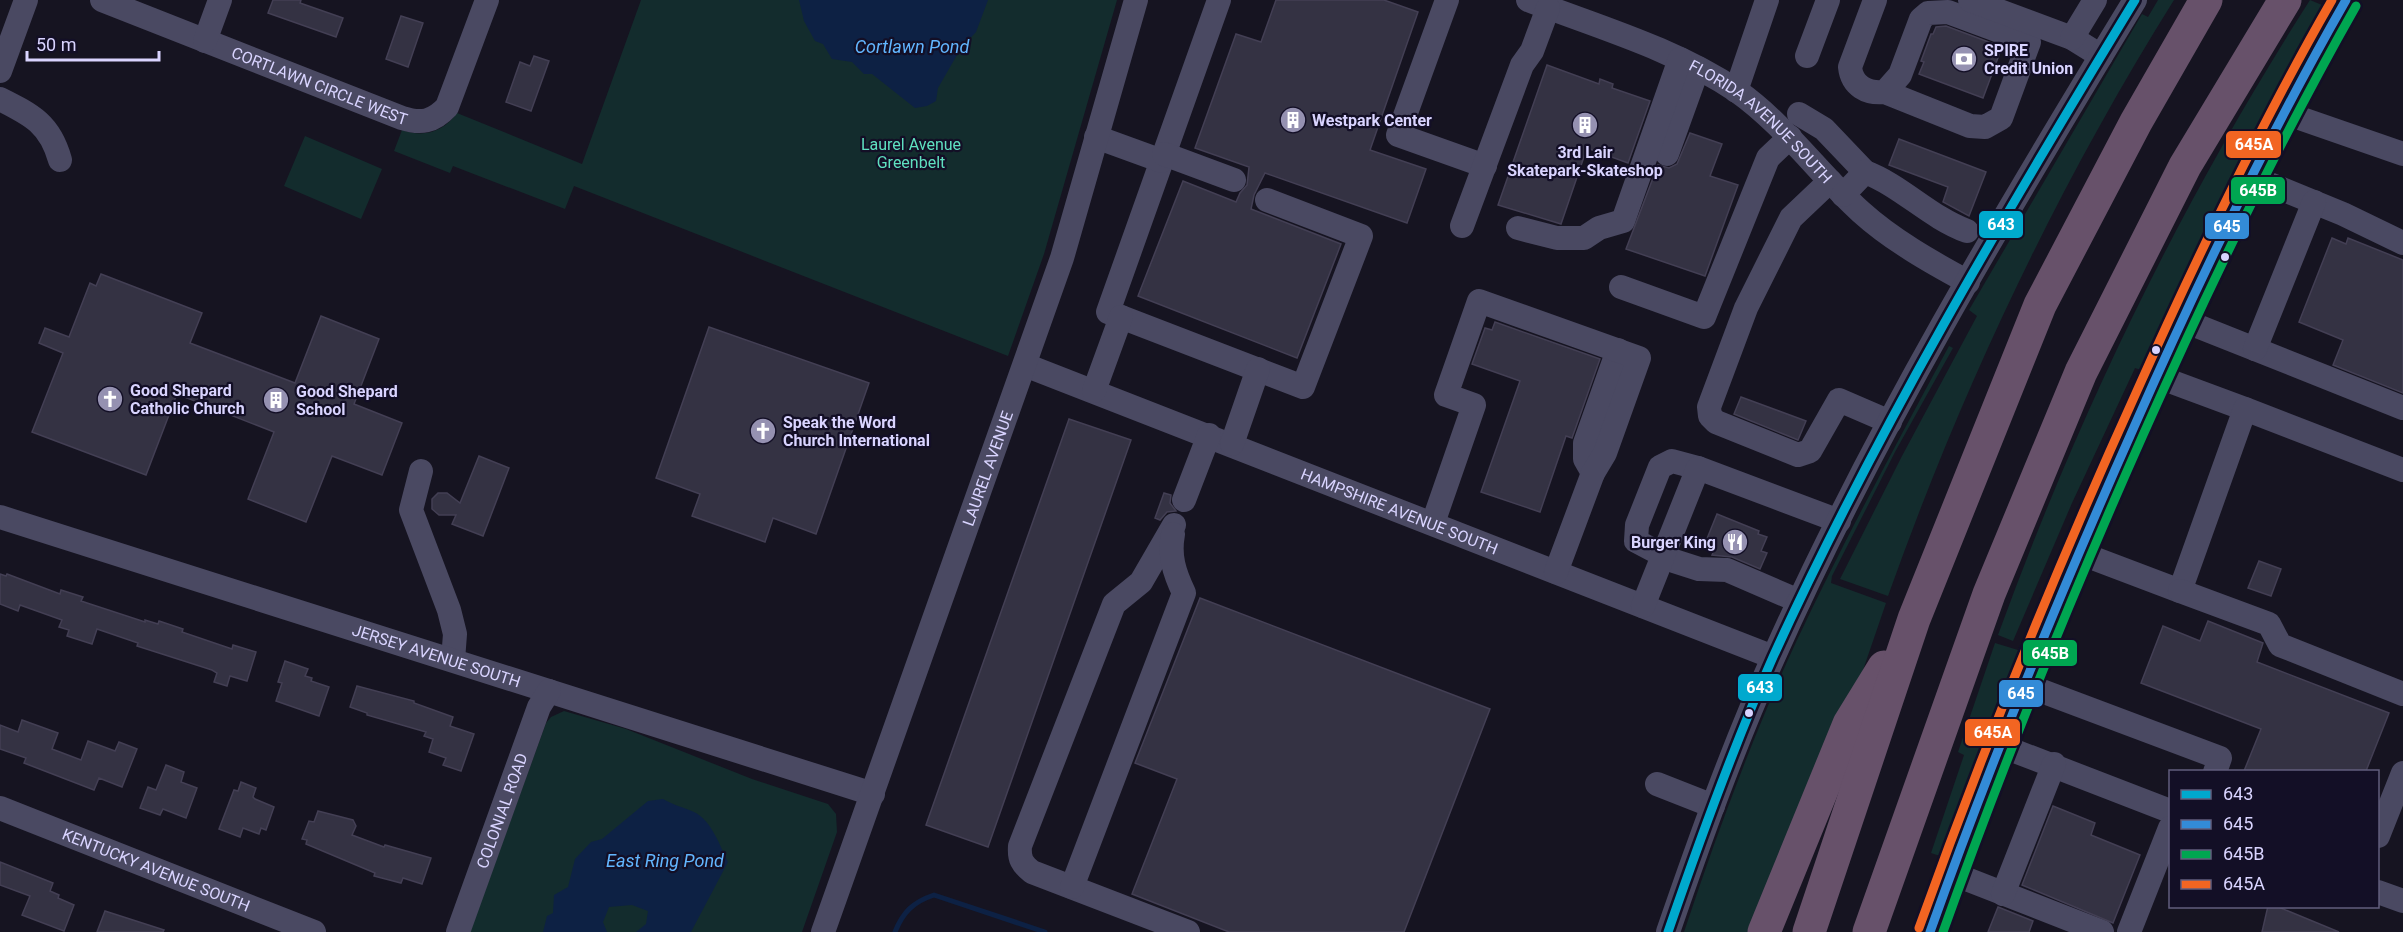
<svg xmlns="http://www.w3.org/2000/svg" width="2403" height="932" font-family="Roboto,sans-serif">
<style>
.green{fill:#132c2d}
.water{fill:#0d2144}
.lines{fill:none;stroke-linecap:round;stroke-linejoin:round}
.stream{stroke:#0d2144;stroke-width:5}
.building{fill:#343243;stroke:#433f54;stroke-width:1.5}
.minor{stroke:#4a4962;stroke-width:24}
.highway{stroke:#67516a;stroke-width:33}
.bus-1-casing{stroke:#130f26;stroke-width:14}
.bus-2-casing{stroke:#130f26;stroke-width:14}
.bus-3-casing{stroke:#130f26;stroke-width:14}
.bus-4-casing{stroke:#130f26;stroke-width:14}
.bus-1{stroke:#00a9ce;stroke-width:9}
.bus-2{stroke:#338bd7;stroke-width:9}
.bus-3{stroke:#00a651;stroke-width:9}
.bus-4{stroke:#f26522;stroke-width:9}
.bus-dot{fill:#d9d4ff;stroke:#130f26;stroke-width:2}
.labels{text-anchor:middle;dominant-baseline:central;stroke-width:4.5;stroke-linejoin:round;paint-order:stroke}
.poi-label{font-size:16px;font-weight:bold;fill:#d9d4ff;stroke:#130f26;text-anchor:start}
.street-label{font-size:16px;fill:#d9d4ff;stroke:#130f26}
.park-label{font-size:16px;fill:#5fe0c0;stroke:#130f26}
.water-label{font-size:18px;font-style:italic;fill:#62b6ff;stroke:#130f26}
.line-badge{stroke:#130f26;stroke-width:2}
.badge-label{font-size:16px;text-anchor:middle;font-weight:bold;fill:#fff}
</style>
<rect width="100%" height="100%" fill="#161421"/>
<g class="green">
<path d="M641,0H1117L1044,254L1008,356L574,186L565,209L453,166L450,173L394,151L402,130C424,138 443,132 457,113L582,164Z"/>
<path d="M2158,0H2174C2057,187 1962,388 1888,596L1840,579L1902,456L1977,316L1969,310L2142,14L2148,17Z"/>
<path d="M2310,0L2322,5L2295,52L2299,55L2230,187L2144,371L2135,368L2072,503L2013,641L1998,635C2079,412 2182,200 2310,0Z"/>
<path d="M305,136L382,169L361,219L284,186Z"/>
<path d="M1949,346L1953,348L1895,452L1832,576L1831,583L1886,603L1862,673L1756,932H1684C1717,833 1753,735 1797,640C1844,540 1897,443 1949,346Z"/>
<path d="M2104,449L2108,450L2030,634L1943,857L1931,853L1964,755L1958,752L1995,643L2018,650Z"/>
<path d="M564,711L626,729L752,779L828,804L836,814L837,832L802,932H470L546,723L551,717Z"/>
</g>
<g class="water">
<path d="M799,0H988L976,32L961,48L938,88L936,101L927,106L915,108L872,74H864L852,62L832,59L823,44L815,41L804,21Z"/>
<path d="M663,799C673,805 683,807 694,812C712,821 720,846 728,862L691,932H636L646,924L648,911L632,905L609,907L603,922L607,932H543L547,916L553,913L554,895L568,887L575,859L591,842L602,839L648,801Z"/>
</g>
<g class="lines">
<path class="stream" d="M895,932C903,912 913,902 934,895L1045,932"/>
</g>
<g class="building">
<path d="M273,0H301L300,3L343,18L336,37L268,13Z"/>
<path d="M1276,0H1384L1418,12L1370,150L1426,169L1407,223L1265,173L1254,195L1251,209L1341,244L1297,358L1138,296L1183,181L1236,202L1240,193L1247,185L1249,167L1195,148L1236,34L1261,42Z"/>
<path d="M401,16L423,23L408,67L386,59Z"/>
<path d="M1946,26L2002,47L1983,98L1919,74L1924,62L1921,61L1931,34H1933L1936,27Z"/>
<path d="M534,56L549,61L531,111L506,102L520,62L530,66Z"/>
<path d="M1547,65L1599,84L1600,79L1613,84L1612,88L1650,101L1628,163L1587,148L1561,224L1498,205Z"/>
<path d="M1690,133L1722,144L1710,176L1738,185L1705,276L1626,249L1658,165L1669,168L1677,164Z"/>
<path d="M1899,139L1986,172L1969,216L1943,202L1948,187L1889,165Z"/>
<path d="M2332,238L2346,244L2348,238L2403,260V393L2333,365L2343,340L2299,322Z"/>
<path d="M101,274L202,313L190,343L295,383L321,316L379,339L354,404L402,423L382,475L332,456L306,522L248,499L274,432L177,394L146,475L32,432L63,353L39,343L45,328L69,337L90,283L96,286Z"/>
<path d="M1495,322L1600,359L1572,438L1566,436L1540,512L1481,492L1520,381L1472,364L1485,328L1492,330Z"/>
<path d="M709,327L869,383L816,534L773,518L765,542L692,516L700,494L656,478Z"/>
<path d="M1741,397L1806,421L1798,440L1734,414Z"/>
<path d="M1069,419L1131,440L988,847L926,825Z"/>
<path d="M479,456L509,468L483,536L452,524L456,515H439L432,509V499L438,493H447L460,503Z"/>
<path d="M1164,493L1171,495L1170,503L1176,511L1167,512L1160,520L1155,518Z"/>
<path d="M1717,514L1759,531L1758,534L1767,537L1761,551L1767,553L1760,569L1732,557L1712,555L1714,550L1704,546Z"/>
<path d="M2259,561L2281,569L2271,596L2248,588Z"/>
<path d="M0,574L6,576L7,574L60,594L61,590L83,597L81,601L145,622V620L158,624L159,621L183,629L182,632L232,649L233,645L256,652L247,681L230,676L227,686L214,682L217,673L212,670L137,646L138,643L97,629L92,644L67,636L69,630L59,627L62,620L20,605L18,611L0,604Z"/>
<path d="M1200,598L1490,709L1404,932H1229L1132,894L1177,779L1135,763Z"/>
<path d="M2208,621L2263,643L2257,662L2389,713L2366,771H2244L2261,729L2141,683L2163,626L2200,641Z"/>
<path d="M285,661L308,669L305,676L312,678L311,681L329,687L319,716L276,701L282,683L278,682Z"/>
<path d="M357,686L414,701V703L453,717L450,726L474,734L461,771L443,765L446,758L429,752L433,739L424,736L426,732L367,715V713L350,707Z"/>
<path d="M22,720L58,733L52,749L81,760L88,741L115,751L119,742L137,749L122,787L99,778L94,790L24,763L26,758L0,749V725L18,732Z"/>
<path d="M166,765L184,772L181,782L197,788L186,818L163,809L160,815L140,808L148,787L156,790Z"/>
<path d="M241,782L256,788L253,797L255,799L274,807L266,830L261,828L259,834L243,828L240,837L219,829L234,790L238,791Z"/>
<path d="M2053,806L2095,823L2091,835L2140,855L2113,923L2022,885Z"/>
<path d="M318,811L353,820L356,826L352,835L384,847L385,845L431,858L422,884L403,878L401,883L374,876L375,873L306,844L307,840L302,839L309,821L314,822Z"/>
<path d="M0,862L53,883L50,891L59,895L58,898L74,905L64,931L22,915L30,896L0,885Z"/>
<path d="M2268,906H2276L2339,932H2262Z"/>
<path d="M1998,907L2033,921L2029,932H1988Z"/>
<path d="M105,911L164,930L163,932H97Z"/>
</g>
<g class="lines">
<g class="minor">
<path id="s1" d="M102,0L402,118C421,124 433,122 447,107L487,0"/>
<path d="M1219,0L1108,312L1303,387L1361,236L1267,200"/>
<path d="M1447,0L1398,135L1485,166"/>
<path id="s2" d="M1528,0C1598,27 1675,49 1737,91C1785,125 1818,173 1861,212C1892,240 1931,262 1968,282"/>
<path d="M1875,0L1850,67C1852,86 1867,94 1885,92L1900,75L1921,19L1928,13L1948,12L2029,42L2001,118L1985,127L1970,126L1885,92"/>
<path d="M1970,0L2072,38L2101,56"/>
<path d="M2072,38L2095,0"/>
<path d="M205,41L220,0"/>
<path d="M1807,56L1828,0"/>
<path d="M0,71L26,0"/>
<path d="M1736,91L1767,0"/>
<path d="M0,99C32,115 50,124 60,160"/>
<path d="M2282,112L2403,154"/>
<path d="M1799,114L1824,129L1865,172"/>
<path d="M1096,137L1162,161"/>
<path d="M1164,154L1234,180"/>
<path d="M1667,154L1698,68"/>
<path d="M2250,176L2343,214L2403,243"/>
<path d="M1830,181L1791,218L1746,308L1709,407L1710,416L1716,422L1798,455L1810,451L1839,400L1890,422"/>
<path d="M1843,195L1865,172C1902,186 1929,217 1967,231"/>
<path d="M1462,226L1522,65L1532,51L1548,8"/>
<path d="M1518,228L1557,238H1584L1599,228L1623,221L1680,59"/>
<path d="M1621,287L1704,317L1768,158L1790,137"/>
<path d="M2182,320L2403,408"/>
<path d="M2255,349L2314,202"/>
<path id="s3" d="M1025,365L1773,657"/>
<path d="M2156,376L2245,409"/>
<path d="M1094,391L1121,317"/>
<path d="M1232,444L1258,369"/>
<path d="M1698,468L1672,461L1660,467L1637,525L1636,541L1674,561L1699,569L1727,570L1799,601"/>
<path d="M421,471L411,510L449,610L455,634L453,660"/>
<path d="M1593,473L1585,459V443L1618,350"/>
<path d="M1184,500L1209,435"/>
<path id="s4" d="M0,517L873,794"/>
<path d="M1433,523L1474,405L1446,395L1479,301L1639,358L1605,453L1593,473L1556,572"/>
<path d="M1174,525L1141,582L1114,604L1020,846C1019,859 1022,864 1032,872L1188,932"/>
<path d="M2077,552L2180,591L2245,409L2403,470"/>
<path d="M2180,591L2269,624L2280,645L2403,694"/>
<path d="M1643,606L1698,468L1839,521"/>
<path d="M2023,684L2220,758L2215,772"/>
<path d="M1999,745L2170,811"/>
<path d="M1657,784L1713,806"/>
<path id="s5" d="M0,808L314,932"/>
<path d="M2378,836L2403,773"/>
<path d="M1951,873L2102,932"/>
<path d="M1072,887L1184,593C1174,572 1169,556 1173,534"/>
<path d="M2378,892L2403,901"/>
<path d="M2003,894L2054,764"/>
<path id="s6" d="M458,932L539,707L549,691"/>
<path id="s7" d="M823,932L1062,258L1136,0"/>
<path d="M1668,932C1700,839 1733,747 1773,658C1875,429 2005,213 2135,0"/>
<path d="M1930,932C1992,756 2063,584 2140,413C2203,273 2268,133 2346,0"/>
<path d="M2129,932L2170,828"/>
</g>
<g class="highway">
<path d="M1764,932L1849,724L1884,667"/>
<path d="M1809,932L1914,619L2040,305L2136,122L2206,0"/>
<path d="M1869,932L1989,594L2081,372L2185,166L2285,0"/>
</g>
<g class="bus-1-casing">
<path id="bus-1" d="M1668,932C1700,839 1733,747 1773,657C1877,429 2005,214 2135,0"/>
</g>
<g class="bus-2-casing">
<path id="bus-2" d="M1930,932C1991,761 2060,593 2134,427C2198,282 2267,138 2346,0"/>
</g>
<g class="bus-3-casing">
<path id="bus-3" d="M1943,932C2003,764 2070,599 2143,435C2208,289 2277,145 2356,6"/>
</g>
<g class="bus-4-casing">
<path id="bus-4" d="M1919,928C1984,747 2056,569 2136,393C2196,259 2259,127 2332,0"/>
</g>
<use href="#bus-1" class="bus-1"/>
<use href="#bus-2" class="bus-2"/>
<use href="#bus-3" class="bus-3"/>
<use href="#bus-4" class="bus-4"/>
</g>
<defs>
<g id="bank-disc" transform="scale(1.35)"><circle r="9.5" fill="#9591b1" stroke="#130f26"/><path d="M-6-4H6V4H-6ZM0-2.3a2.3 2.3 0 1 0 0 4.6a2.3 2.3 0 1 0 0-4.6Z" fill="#fff"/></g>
<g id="building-disc" transform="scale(1.35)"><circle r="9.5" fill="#9591b1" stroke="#130f26"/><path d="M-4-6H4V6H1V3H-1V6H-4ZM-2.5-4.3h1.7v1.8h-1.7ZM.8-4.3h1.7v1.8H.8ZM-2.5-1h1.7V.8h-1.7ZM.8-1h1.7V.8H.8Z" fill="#fff"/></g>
<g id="church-disc" transform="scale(1.35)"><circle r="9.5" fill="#9591b1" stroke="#130f26"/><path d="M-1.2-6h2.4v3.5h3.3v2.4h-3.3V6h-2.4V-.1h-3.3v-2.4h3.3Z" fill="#fff"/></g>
<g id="restaurant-disc" transform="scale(1.35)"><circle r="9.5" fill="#9591b1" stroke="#130f26"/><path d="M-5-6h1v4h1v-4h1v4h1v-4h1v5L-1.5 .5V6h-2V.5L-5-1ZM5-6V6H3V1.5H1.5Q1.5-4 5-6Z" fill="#fff"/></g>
</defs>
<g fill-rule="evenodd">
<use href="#bank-disc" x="1964" y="59"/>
<use href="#building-disc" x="1293" y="120"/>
<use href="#building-disc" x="1585" y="125"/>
<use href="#church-disc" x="110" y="399"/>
<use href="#building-disc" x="276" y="400"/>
<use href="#church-disc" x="763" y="431"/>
<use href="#restaurant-disc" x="1735" y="542"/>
</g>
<g class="bus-dot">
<circle cx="2225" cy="257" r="5"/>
<circle cx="2156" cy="350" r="5"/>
<circle cx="1749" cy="713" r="5"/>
</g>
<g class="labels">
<g class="poi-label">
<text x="1984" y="50">SPIRE<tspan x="1984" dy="18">Credit Union</tspan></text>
<text x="1312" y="120">Westpark Center</text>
<text x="1585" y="152" text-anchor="middle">3rd Lair<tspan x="1585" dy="18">Skatepark-Skateshop</tspan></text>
<text x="130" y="390">Good Shepard<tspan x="130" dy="18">Catholic Church</tspan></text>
<text x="296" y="391">Good Shepard<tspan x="296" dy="18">School</tspan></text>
<text x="783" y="422">Speak the Word<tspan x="783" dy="18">Church International</tspan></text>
<text x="1716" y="542" text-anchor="end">Burger King</text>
</g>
<g class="street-label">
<text stroke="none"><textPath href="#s1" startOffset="234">CORTLAWN CIRCLE WEST</textPath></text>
<text stroke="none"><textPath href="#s2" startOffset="266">FLORIDA AVENUE SOUTH</textPath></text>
<text stroke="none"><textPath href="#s7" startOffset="492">LAUREL AVENUE</textPath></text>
<text stroke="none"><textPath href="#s3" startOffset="402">HAMPSHIRE AVENUE SOUTH</textPath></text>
<text stroke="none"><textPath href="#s4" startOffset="458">JERSEY AVENUE SOUTH</textPath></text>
<text stroke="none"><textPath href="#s6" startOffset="129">COLONIAL ROAD</textPath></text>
<text stroke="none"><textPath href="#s5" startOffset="168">KENTUCKY AVENUE SOUTH</textPath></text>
</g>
<g class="park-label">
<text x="911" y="144">Laurel Avenue<tspan x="911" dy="18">Greenbelt</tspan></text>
</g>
<g class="water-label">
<text x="912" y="46">Cortlawn Pond</text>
<text x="665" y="860">East Ring Pond</text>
</g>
</g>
<g class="line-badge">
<rect x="2225" y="130" width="57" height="29" rx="6" fill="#f26522"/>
<rect x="2230" y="176" width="56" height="29" rx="6" fill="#00a651"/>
<rect x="1978" y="210" width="46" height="29" rx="6" fill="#00a9ce"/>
<rect x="2204" y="212" width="46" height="28" rx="6" fill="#338bd7"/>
<rect x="2022" y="639" width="56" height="28" rx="6" fill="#00a651"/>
<rect x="1737" y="673" width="46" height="29" rx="6" fill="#00a9ce"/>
<rect x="1998" y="679" width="46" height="29" rx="6" fill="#338bd7"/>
<rect x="1964" y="718" width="57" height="29" rx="6" fill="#f26522"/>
</g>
<g class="badge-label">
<text x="2254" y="150">645A</text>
<text x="2258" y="196">645B</text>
<text x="2001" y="230">643</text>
<text x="2227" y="232">645</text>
<text x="2050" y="659">645B</text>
<text x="1760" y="693">643</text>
<text x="2021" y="699">645</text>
<text x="1993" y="738">645A</text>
</g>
<rect x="2169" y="770" width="210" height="138" fill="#130f26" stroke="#625e7d" stroke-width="1.5"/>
<rect x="2181" y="790" width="30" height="9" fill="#00a9ce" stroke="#625e7d" stroke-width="1.5"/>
<text x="2223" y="800" font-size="18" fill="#d9d4ff">643</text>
<rect x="2181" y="820" width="30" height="9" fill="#338bd7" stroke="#625e7d" stroke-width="1.5"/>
<text x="2223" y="830" font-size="18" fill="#d9d4ff">645</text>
<rect x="2181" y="850" width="30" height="9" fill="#00a651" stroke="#625e7d" stroke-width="1.5"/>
<text x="2223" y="860" font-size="18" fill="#d9d4ff">645B</text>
<rect x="2181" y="880" width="30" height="9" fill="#f26522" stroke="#625e7d" stroke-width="1.5"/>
<text x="2223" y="890" font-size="18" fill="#d9d4ff">645A</text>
<path d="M27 51v9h132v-9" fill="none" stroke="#d9d4ff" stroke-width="3"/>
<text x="36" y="51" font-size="18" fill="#d9d4ff" stroke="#130f26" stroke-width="4.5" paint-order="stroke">50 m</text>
</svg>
